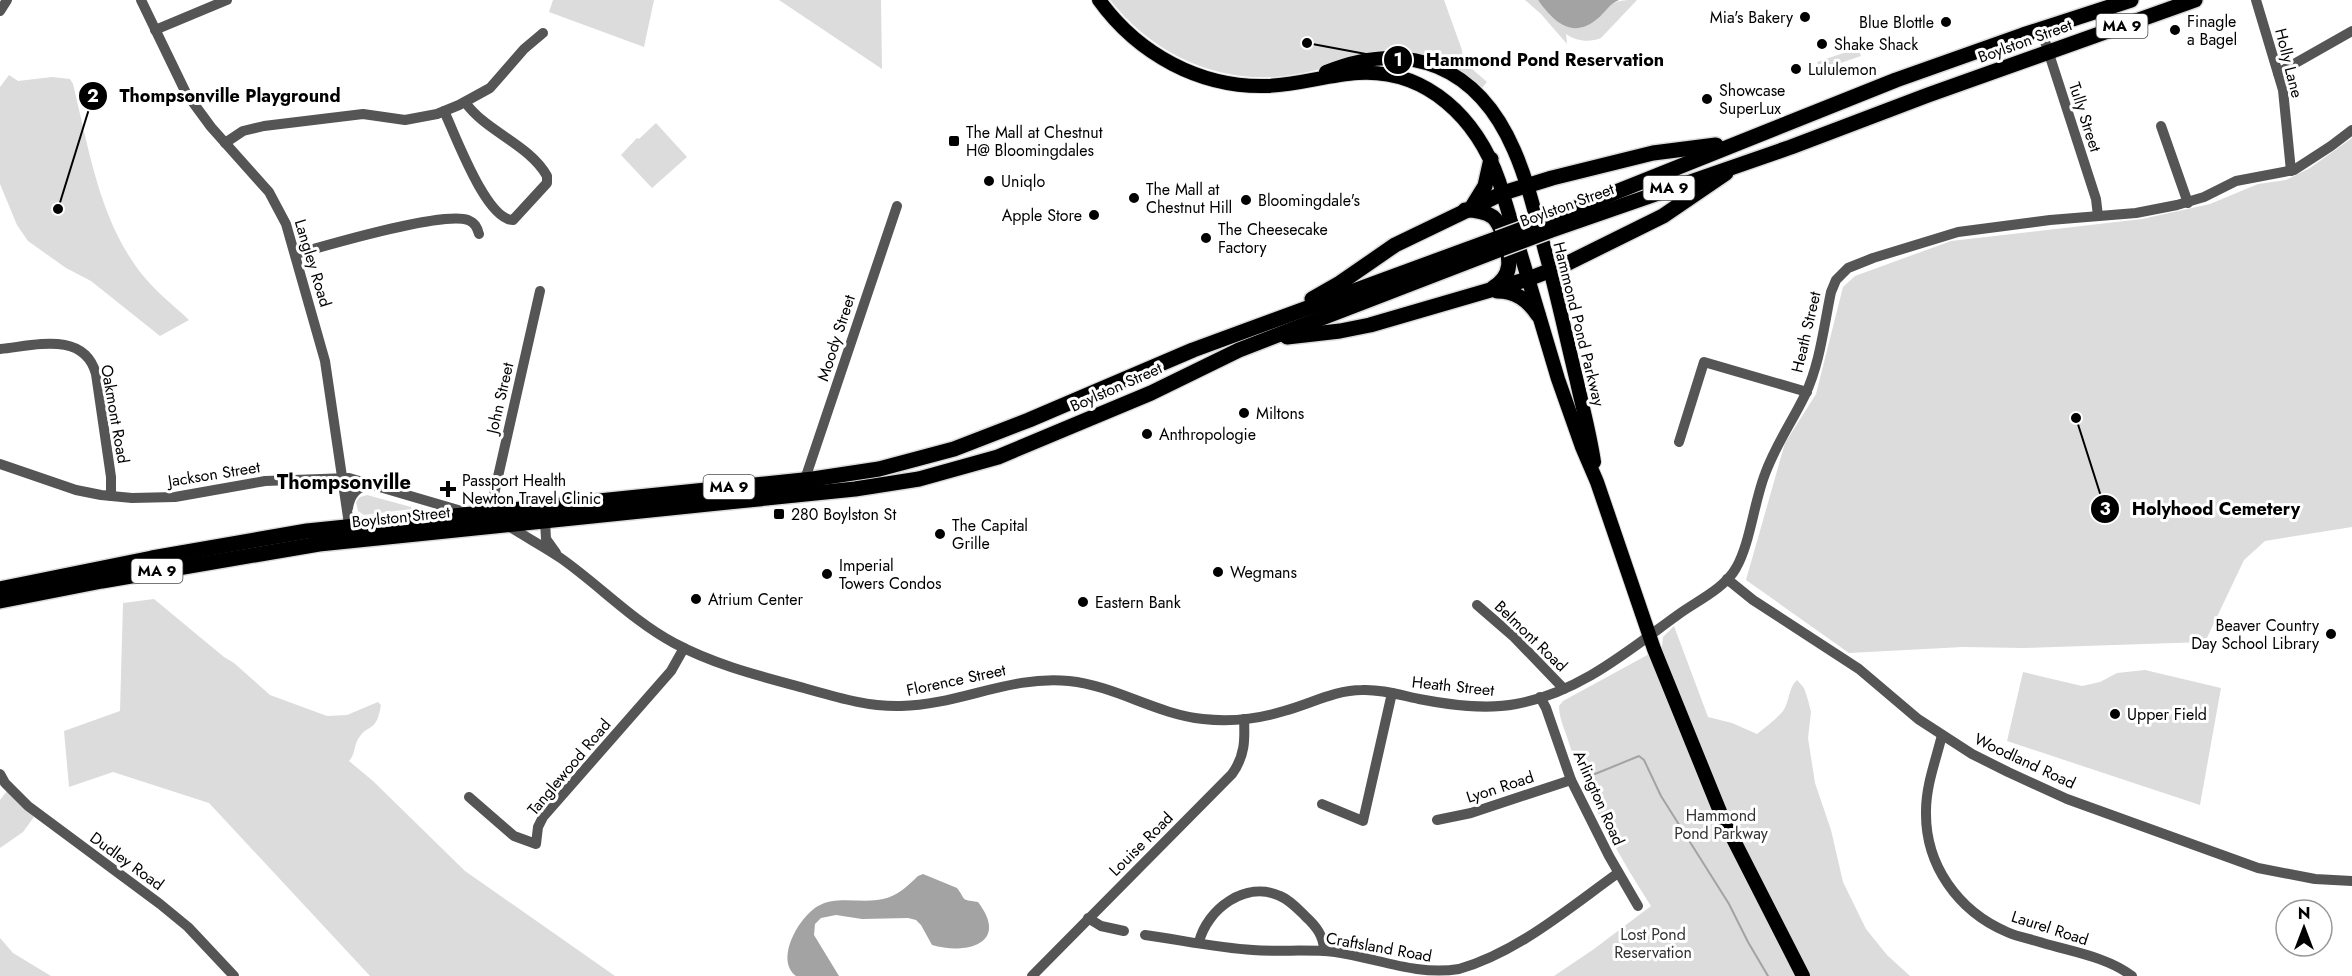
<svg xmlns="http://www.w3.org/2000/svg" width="2352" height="976" font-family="Jost,sans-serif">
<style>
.green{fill:#dcdcdc}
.water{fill:#a3a3a3}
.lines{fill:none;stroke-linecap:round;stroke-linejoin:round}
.stream{stroke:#a3a3a3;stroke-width:2}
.major-casing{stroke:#dbdbdb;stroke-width:16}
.highway-casing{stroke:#dbdbdb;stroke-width:18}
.minor{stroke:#555;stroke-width:10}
.major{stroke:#000;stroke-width:14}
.highway{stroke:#000;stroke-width:15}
.highway-bridge-casing{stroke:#dbdbdb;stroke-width:18;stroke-linecap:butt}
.highway-bridge{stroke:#000;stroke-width:15}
.poi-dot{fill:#000;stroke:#fff;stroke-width:2}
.labels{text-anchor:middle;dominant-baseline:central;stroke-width:6;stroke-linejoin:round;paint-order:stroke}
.shield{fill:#fff;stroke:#4c4c4c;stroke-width:1.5}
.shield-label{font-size:15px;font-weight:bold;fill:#000}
.poi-label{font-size:16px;fill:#000;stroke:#fff;text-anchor:start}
.street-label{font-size:16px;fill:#000;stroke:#fff}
.park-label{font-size:16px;fill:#333;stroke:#fff}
.quarter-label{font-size:20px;font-weight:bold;fill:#000;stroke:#fff}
.leader{fill:none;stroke:#000;stroke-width:2}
.callout-dot{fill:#000;stroke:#fff;stroke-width:2}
.mark-label{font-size:18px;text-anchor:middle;font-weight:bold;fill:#fff}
.callout-label{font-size:18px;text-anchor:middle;font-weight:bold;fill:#000;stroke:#fff;stroke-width:6;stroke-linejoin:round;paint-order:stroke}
</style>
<rect width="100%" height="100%" fill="#fff"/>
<g class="green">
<path d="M553,0H654L644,47L549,12Z"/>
<path d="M779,0H881L882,69Z"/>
<path d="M1110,0H1444L1462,50L1463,61L1487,82L1482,88C1451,59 1411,46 1369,54C1346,58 1326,69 1303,73C1228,89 1157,59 1110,0Z"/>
<path d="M1525,0H1538L1552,17L1602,15C1611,0 1621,0 1637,0L1601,38C1589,43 1576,41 1566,34L1567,44L1541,14Z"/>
<path d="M1858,48L1861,56L1820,70L1817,62Z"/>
<path d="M9,75L18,81L52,77L70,79L73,84C89,149 99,218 140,272C154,290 173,305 189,320L160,336L91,281L66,268L28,241L17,225L0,184V87Z"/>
<path d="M656,123L687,157L652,188L621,155L637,138L639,139Z"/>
<path d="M2352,138V527L2265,541L2244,560L2205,642L2023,648L1963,647L1849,653L1746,580L1785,443L1816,394L1843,287L1855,276L1951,241L2142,219L2210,204L2258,184L2286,180L2310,168Z"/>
<path d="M367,495L411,507L412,509L364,515L358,511L356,502L360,497Z"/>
<path d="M154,599L224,657L234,663L270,695L327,716L347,715L378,702L381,705C376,734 369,722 358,739C354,746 355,755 349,761L373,781L465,871L615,976H370L209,803L113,772L69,787L64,731L120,711L123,603Z"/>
<path d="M1674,626L1708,717L1732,723L1757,734C1766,727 1776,719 1783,711C1790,701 1788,688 1797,680L1804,688L1808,700L1811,712L1808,738L1815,783L1831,830L1843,882L1866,929L1887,955L1910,976H1554L1594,949L1651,906C1618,855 1585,796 1567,737C1564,728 1559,717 1559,706L1563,701L1662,647L1663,637Z"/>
<path d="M2145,670L2221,688L2200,805L2007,741L2023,672L2082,686L2100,682L2117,673Z"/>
<path d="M7,791L34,817L23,832L0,848V800Z"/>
<path d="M0,938L13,953L51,976H0Z"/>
</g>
<g class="water">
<path d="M1538,0H1619C1608,5 1606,12 1597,19C1572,40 1553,21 1538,0Z"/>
<path d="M923,874L957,888C967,901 959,899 978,902C1010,944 966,955 932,945L921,925L916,920L908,918L862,919L836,915L821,918L815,924L814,935L839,976H796C774,959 800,916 818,906C837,895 862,904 883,899C896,897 909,885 918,876Z"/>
</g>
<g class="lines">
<path class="stream" d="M1595,774L1639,756L1644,760L1661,796L1729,904L1748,942L1768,976"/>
<g class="major-casing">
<g id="major">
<path d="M1099,0C1138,54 1200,88 1267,86C1298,85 1327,75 1358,73C1428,69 1477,119 1499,181L1558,379L1582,447L1597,482L1654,649L1723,819L1803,976"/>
<path d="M1326,72C1410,38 1478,67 1514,150C1529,184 1537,222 1547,258C1558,299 1567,341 1577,382C1583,409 1590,435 1594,462"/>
</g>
</g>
<g class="highway-casing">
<g id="highway">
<path d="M1472,207L1485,186L1491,159"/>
<path d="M1465,210C1475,210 1485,211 1493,217C1499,222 1501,230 1504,238C1510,258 1514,275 1493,288"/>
<path d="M1546,220L1896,80L2023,35L2131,0"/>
<path d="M1549,231L1791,147L1928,95L2195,0"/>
<path d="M1497,291C1516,291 1528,300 1538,315"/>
<path d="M1312,299L1340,283L1395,245L1503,193L1552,178L1653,153L1716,145"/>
<path d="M1287,337L1340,331L1370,325L1528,279L1562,266L1663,216L1726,173"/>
<path d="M0,589L152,558L307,531L813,479L879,469L954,449L1029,420L1193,350L1498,238"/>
<path d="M0,601L102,581L319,544L855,489L919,479L998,457L1151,393L1239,350L1501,249"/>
</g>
</g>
<g class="minor">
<path d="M141,0L186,93L211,127L269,192L286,224L325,361L350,531"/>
<path d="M2256,0L2283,90L2291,171"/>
<path d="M0,11L7,0"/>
<path d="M2041,29L2096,199L2098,216"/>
<path d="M155,30L227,0"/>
<path d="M2278,73L2352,31"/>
<path d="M444,111C455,134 486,220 513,220L547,183V176C529,144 486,132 465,102"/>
<path d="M2161,126L2188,203"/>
<path d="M225,143L243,131L264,126L363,114L405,120L437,114L459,105L490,88L524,49L543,33"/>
<path d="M296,254C328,245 442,211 468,220C475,223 477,227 479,234"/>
<path d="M0,349C33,346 84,330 96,374L111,477V496"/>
<path d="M1679,442L1704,362L1807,392"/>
<path d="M0,464L76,490L101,495L132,498L175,497L265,481L349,478L465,512"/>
<path d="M805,479L897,206"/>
<path d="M348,508C350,495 356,486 370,485"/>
<path d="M490,512L540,291"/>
<path d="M545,521L546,539L556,553"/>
<path d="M507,525C525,537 545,547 562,559C600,586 633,621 674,643C715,665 760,676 804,688C836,697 868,707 901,706C959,705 1010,675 1069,681C1116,686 1156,714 1203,719C1230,722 1258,719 1284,711C1310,704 1335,690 1362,690C1381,689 1400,695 1419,699C1450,705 1485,710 1516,704C1579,693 1629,650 1679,614C1697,601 1725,588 1736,568C1750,544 1754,502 1765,474C1776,444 1792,422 1805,395C1820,364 1824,325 1831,292L1836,280L1848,268L1873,258L1958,232L2050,220L2136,213L2177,205L2204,197L2236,181L2294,170L2331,146L2352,130"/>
<path d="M1727,579L1753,600L1859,669L1918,719L1972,754L2008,772L2067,799L2258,868L2315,879L2352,881"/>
<path d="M1477,605L1514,637L1564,689"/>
<path d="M1540,697L1546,708L1571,780L1609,856L1638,906"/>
<path d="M1942,735C1936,760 1926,785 1926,811C1925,865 1958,911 2007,932C2018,937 2031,939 2043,943C2073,952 2107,957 2132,976"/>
<path d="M0,774L5,783L28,806L160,904L188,927L234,976"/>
<path d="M469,797L514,836L536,844L538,827L543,817L671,671L684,648"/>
<path d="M1322,804L1363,821L1392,693"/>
<path d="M1437,820L1471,813L1571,780"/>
<path d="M1088,918L1101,926L1124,931"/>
<path d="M1145,935C1181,940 1217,948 1253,950C1280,952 1308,949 1335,952C1377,958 1416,976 1459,969C1518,952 1569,908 1618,873"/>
<path d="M1199,942C1207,909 1246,880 1280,896C1290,900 1298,909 1305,916C1316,926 1324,936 1324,951"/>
<path d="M1032,976L1232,774C1245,756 1245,740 1244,719"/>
</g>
<use href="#major" class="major"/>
<use href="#highway" class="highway"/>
<g class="highway-bridge-casing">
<g id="highway-bridge">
<path d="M1498,238L1546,220"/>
<path d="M1501,249L1549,231"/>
</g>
</g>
<use href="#highway-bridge" class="highway-bridge"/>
</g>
<g class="poi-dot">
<circle cx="1805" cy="17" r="6"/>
<circle cx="1946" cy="22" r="6"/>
<circle cx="2175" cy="30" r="6"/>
<circle cx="1822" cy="44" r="6"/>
<circle cx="1796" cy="69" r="6"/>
<circle cx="1707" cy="99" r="6"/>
<rect x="948" y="135" width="12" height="12" rx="3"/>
<circle cx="989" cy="181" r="6"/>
<circle cx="1134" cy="198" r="6"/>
<circle cx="1246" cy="200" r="6"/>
<circle cx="1094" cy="215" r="6"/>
<circle cx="1206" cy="238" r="6"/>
<circle cx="1244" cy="413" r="6"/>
<circle cx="1147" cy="434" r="6"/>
<path d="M445 480h6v6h6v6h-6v6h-6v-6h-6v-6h6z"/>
<rect x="773" y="508" width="12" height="12" rx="3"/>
<circle cx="940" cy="534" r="6"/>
<circle cx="1218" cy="572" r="6"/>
<circle cx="827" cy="574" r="6"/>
<circle cx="696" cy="599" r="6"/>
<circle cx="1083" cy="602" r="6"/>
<circle cx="2331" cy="634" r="6"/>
<circle cx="2115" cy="714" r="6"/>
</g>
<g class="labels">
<g class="shield">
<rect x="2096.5" y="14" width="51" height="24" rx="4.5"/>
<rect x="1643.5" y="176" width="51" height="24" rx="4.5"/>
<rect x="703.5" y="475" width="51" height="24" rx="4.5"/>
<rect x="131.5" y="559" width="51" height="24" rx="4.5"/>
</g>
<g class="shield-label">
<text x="2122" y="26">MA 9</text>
<text x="1669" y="188">MA 9</text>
<text x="729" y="487">MA 9</text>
<text x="157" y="571">MA 9</text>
</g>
<g class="poi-label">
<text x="1793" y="17" text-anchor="end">Mia's Bakery</text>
<text x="2187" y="21">Finagle<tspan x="2187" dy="18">a Bagel</tspan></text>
<text x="1934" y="22" text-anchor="end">Blue Blottle</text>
<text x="1834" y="44">Shake Shack</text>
<text x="1808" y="69">Lululemon</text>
<text x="1719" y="90">Showcase<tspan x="1719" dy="18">SuperLux</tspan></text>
<text x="966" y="132">The Mall at Chestnut<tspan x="966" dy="18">H@ Bloomingdales</tspan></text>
<text x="1001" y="181">Uniqlo</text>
<text x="1146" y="189">The Mall at<tspan x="1146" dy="18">Chestnut Hill</tspan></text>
<text x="1258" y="200">Bloomingdale's</text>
<text x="1082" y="215" text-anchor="end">Apple Store</text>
<text x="1218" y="229">The Cheesecake<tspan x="1218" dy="18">Factory</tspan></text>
<text x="1256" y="413">Miltons</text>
<text x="1159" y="434">Anthropologie</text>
<text x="462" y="480">Passport Health<tspan x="462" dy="18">Newton Travel Clinic</tspan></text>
<text x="791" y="514">280 Boylston St</text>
<text x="952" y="525">The Capital<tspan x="952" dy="18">Grille</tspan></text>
<text x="839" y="565">Imperial<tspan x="839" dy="18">Towers Condos</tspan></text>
<text x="1230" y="572">Wegmans</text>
<text x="708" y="599">Atrium Center</text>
<text x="1095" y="602">Eastern Bank</text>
<text x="2319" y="625" text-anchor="end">Beaver Country<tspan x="2319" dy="18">Day School Library</tspan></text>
<text x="2127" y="714">Upper Field</text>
</g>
<g class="street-label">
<text transform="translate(2025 41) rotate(-20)">Boylston Street</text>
<text transform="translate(2289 63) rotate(76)">Holly Lane</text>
<text transform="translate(2085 117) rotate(72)">Tully Street</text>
<text transform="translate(1567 205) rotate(-20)">Boylston Street</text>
<text transform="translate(313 263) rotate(73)">Langley Road</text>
<text transform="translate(1579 324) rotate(76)">Hammond Pond Parkway</text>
<text transform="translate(1806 332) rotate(-77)">Heath Street</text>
<text transform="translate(836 338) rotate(-72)">Moody Street</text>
<text transform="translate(1116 387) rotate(-24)">Boylston Street</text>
<text transform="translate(500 398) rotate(-77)">John Street</text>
<text transform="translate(115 414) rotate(80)">Oakmont Road</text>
<text transform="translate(214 474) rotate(-9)">Jackson Street</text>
<text transform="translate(401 517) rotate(-6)">Boylston Street</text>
<text transform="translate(1531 636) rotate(44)">Belmont Road</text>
<text transform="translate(956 680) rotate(-12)">Florence Street</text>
<text transform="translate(1453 686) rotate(6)">Heath Street</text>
<text transform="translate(2025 761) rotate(25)">Woodland Road</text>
<text transform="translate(569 767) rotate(-50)">Tanglewood Road</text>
<text transform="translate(1500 787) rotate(-18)">Lyon Road</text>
<text transform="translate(1599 798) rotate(66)">Arlington Road</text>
<text transform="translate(1141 844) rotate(-45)">Louise Road</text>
<text transform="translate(127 861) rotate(36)">Dudley Road</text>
<text transform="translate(2050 928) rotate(18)">Laurel Road</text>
<text transform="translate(1379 947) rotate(10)">Craftsland Road</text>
</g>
<g class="park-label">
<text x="1721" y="815">Hammond<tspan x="1721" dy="18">Pond Parkway</tspan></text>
<text x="1653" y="934">Lost Pond<tspan x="1653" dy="18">Reservation</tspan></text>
</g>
<g class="quarter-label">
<text x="344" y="482">Thompsonville</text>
</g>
</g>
<path class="leader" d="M1307 43L1398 60M58 209L93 96M2076 418L2105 509"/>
<g class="callout-dot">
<circle cx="1307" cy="43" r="6"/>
<circle cx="58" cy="209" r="6"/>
<circle cx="2076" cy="418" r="6"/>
<circle cx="1398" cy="60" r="15"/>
<circle cx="93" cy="96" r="15"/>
<circle cx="2105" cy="509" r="15"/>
</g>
<g class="mark-label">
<text x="1398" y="66">1</text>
<text x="93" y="102">2</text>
<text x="2105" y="515">3</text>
</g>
<g class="callout-label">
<text x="1545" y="66">Hammond Pond Reservation</text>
<text x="230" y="102">Thompsonville Playground</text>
<text x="2216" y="515">Holyhood Cemetery</text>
</g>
<g transform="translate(2304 928)"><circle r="28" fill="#ffffff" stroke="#999999" stroke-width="1.5"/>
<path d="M0-4.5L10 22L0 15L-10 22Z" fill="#000000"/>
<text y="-9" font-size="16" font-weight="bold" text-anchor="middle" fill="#000000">N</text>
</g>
</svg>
